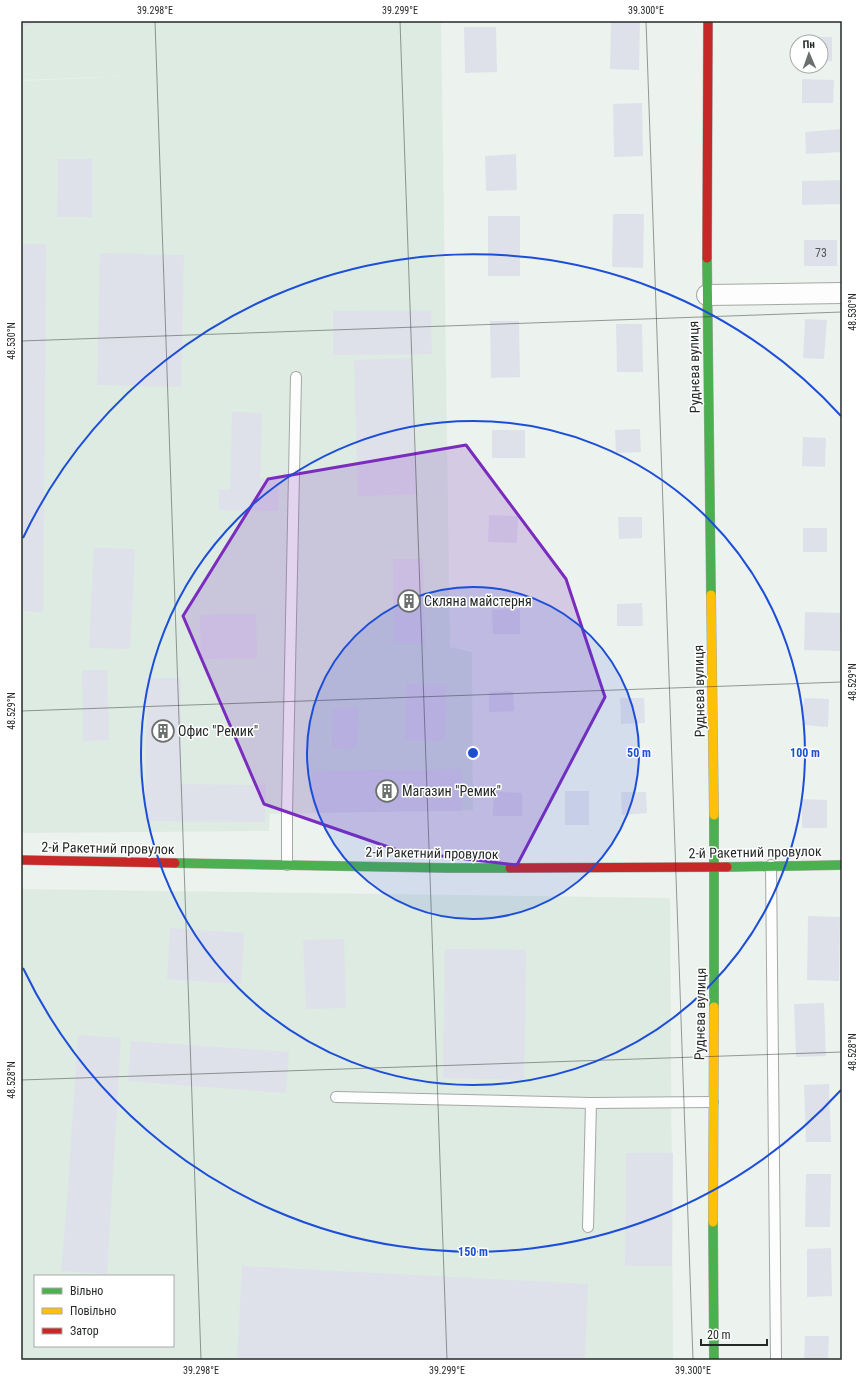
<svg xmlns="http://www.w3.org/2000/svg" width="863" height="1381" font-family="'Roboto Condensed',sans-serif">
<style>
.built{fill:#ddebe2;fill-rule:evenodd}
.building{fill:#dfe1ea}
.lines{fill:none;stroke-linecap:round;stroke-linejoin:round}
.lane-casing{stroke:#a4a8a5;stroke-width:12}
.street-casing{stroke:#a4a8a5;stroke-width:22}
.fast-casing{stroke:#a4a8a5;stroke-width:10}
.slow-casing{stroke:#a4a8a5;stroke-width:10}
.jam-casing{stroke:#a4a8a5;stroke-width:10}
.lane{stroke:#fcfdfc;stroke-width:10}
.street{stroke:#fcfdfc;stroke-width:20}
.fast{stroke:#4caf50;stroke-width:9}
.slow{stroke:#ffc107;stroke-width:9}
.jam{stroke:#c62828;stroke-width:9}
.marked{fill:#7b2cbf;fill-opacity:0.2;stroke:#7b2cbf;stroke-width:3;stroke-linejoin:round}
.ticks{fill:none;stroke:#252a27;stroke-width:1;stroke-opacity:0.45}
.ring{fill:none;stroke:#1d4ed8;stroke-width:2}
.labels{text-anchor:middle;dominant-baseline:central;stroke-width:3;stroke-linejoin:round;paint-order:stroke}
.number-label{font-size:12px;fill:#545858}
.street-label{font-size:14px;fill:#252a27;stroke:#fff}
.poi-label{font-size:14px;fill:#252a27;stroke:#fff;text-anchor:start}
.centre{fill:#1d4ed8;stroke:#fff;stroke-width:2}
.ring-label{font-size:12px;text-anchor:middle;font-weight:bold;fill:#1d4ed8;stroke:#fff;stroke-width:3;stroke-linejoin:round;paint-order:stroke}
.neatline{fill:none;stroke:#252a27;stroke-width:1.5}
.ticks-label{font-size:10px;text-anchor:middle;fill:#252a27}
</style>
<rect width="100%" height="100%" fill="#ecf2ee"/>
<g class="built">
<path d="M21,21H441L450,647L472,652L473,810L270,814L269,831L21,833V81L129,76L21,80Z"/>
<path d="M21,889L670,898L673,1360H21ZM35,1276H173V1346H35Z"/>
</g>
<g class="building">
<path d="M21,21H43V22L21,26Z"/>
<path d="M611,21H640L639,70L610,69Z"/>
<path d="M464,27H496L497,72L465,73Z"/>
<path d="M802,37H832V61H821V42H802Z"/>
<path d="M802,79L834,80L833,103H802Z"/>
<path d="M642,103L643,156L614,157L613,104Z"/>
<path d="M842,129V152L806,154L805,132Z"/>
<path d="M516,154L517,190L486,191L485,156Z"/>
<path d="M58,159H92V217H57Z"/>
<path d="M842,180V204L802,205V181Z"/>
<path d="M613,214H644L643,268L612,267Z"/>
<rect x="488" y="216" width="32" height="60"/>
<rect x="804" y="240" width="33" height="26"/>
<path d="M21,244H46L43,612L21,611Z"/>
<path d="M100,253L184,255L181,387L97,385Z"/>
<path d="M431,310L432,354L333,355V311Z"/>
<path d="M805,319L827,320L824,359L803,358Z"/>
<path d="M490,321H519L520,377L491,378Z"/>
<path d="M616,324H642L643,372H617Z"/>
<path d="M411,358L416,494L358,496L354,360Z"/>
<path d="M232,412L262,413L260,479H279L278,511L219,510V489L230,490Z"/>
<path d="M640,429L641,452L616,453L615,430Z"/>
<rect x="492" y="430" width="33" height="28"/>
<path d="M803,437L826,438L825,467L802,466Z"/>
<path d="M489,515L518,516L517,543L488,542Z"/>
<path d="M618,517H642V538L619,539Z"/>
<rect x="803" y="528" width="24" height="24"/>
<path d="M94,548L135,549L130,649L89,648Z"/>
<path d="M393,559H423L425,644L394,642Z"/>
<path d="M642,603L643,626H617V604Z"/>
<path d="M520,609V634H493L492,610Z"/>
<path d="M805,612L841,613L840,651L804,650Z"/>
<path d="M256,614L257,658L201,659L200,615Z"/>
<path d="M82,670H107L109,740L83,741Z"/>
<path d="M147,678H181L180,784L266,785L265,822L145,821Z"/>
<path d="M406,684L446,685L445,741L405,740Z"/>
<path d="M513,691L514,711L489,712V692Z"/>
<path d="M620,698H644L645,723L621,724Z"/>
<path d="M804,698L829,699L828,727L802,725Z"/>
<path d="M333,708H358L357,749L332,748Z"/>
<path d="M462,769V811L313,812L312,771Z"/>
<rect x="565" y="791" width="24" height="34"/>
<path d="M494,792L522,793V816H493Z"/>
<path d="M621,792H646L647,813L622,815Z"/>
<path d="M802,799L827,800V828H802Z"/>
<path d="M808,916L840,917L839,981L807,980Z"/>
<path d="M170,928L244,933L241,984L167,979Z"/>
<path d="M344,939L346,1008L306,1009L303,940Z"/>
<path d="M445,949L526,950L524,1080L443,1078Z"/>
<path d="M824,1003L826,1056L796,1057L794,1004Z"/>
<path d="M78,1035L121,1038L107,1274L61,1271L67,1203Z"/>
<path d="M131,1041L289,1052L286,1093L128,1081Z"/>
<path d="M829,1084L831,1142H806L804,1085Z"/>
<path d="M626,1153H673L672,1266H625Z"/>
<path d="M806,1174H831L830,1227H805Z"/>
<path d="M831,1248L832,1296L807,1297V1249Z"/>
<path d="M242,1266L588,1284L585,1360H237Z"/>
<path d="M805,1336H829L828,1360H804Z"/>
</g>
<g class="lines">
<g class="lane-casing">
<g id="lane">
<path d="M287,865V813L296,377"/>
<path d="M771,865L776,1360"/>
<path d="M336,1097L591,1103L588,1227"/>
<path d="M591,1103L713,1102"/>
</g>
</g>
<g class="street-casing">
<path id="street" d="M707,295L842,293"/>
</g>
<g class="fast-casing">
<g id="fast">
<path d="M707,258L711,595"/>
<path d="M175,863L449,868H510"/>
<path d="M727,867L842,865"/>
<path d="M714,1007V815"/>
<path d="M713,1222L714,1360"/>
</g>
</g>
<g class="slow-casing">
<g id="slow">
<path d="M711,595L714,815"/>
<path d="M713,1222L714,1007"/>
</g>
</g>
<g class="jam-casing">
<g id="jam">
<path d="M707,258L708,21"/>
<path d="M21,860L175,863"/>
<path d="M510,868L727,867"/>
</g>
</g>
<use href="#lane" class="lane"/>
<use href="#street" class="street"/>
<use href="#fast" class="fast"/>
<use href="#slow" class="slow"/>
<use href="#jam" class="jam"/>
</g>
<path class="marked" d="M466,445L566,579L605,697L517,865L400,851L264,804L183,616L268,479Z"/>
<path class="ticks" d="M155,21L201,1360M400,21L447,1360M646,21L693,1360M21,341L842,312M21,711L842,682M21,1080L842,1052"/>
<circle cx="473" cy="753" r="166" fill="#1d4ed8" fill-opacity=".12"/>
<g class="ring">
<circle cx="473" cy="753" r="166"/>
<circle cx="473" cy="753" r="332"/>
<path d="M841 1090A499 499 0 0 1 23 968M23 538A499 499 0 0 1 841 416"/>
</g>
<defs>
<g id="building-ring" transform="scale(1.15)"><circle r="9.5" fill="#fff" stroke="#6b706d" stroke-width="1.5"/><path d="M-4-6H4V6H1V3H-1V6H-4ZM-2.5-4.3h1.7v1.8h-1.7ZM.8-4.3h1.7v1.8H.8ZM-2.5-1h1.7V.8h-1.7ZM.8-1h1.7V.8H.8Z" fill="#6b706d"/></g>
</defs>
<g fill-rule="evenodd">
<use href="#building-ring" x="409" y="601"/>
<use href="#building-ring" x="163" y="731"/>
<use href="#building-ring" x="387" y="791"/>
</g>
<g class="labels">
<g class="number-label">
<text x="821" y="253">73</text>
</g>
<g class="street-label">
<text transform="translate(694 367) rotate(-91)">Руднєва вулиця</text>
<text transform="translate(699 691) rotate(-91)">Руднєва вулиця</text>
<text transform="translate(108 848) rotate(1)">2-й Ракетний провулок</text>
<text transform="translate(755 852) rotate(-1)">2-й Ракетний провулок</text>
<text transform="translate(432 853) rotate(1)">2-й Ракетний провулок</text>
<text transform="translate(700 1014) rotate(-89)">Руднєва вулиця</text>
</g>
<g class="poi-label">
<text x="424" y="601">Скляна майстерня</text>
<text x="178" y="731">Офис "Ремик"</text>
<text x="402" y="791">Магазин "Ремик"</text>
</g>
</g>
<circle cx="473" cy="753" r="6" class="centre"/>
<g class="ring-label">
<text x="639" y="757">50 m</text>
<text x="805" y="757">100 m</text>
<text x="473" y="1256">150 m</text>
</g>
<rect width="863" height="1381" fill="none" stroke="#ffffff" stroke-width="44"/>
<rect x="34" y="1275" width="140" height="72" fill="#ffffff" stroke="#a8aaa9"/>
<rect x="42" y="1288" width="20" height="6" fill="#4caf50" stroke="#a8aaa9"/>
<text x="70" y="1295" font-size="12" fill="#252a27">Вільно</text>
<rect x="42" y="1308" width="20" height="6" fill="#ffc107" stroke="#a8aaa9"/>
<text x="70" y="1315" font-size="12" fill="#252a27">Повільно</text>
<rect x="42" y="1328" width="20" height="6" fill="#c62828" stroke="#a8aaa9"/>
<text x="70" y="1335" font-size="12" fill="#252a27">Затор</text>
<g transform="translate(809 54) rotate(358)"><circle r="19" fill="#ffffff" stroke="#a8aaa9"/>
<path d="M0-3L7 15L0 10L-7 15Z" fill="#6b706d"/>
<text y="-6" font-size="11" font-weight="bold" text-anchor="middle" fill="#252a27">Пн</text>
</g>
<path d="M701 1339v6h66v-6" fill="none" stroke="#252a27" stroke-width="2"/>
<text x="707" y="1339" font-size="12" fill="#252a27" stroke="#ffffff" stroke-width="3" paint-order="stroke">20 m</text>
<rect x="22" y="22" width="819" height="1337" class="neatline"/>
<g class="ticks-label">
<text x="155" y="14">39.298°E</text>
<text x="400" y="14">39.299°E</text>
<text x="646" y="14">39.300°E</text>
<text transform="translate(852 312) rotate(-90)" y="4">48.530°N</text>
<text transform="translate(11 341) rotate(-90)" y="4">48.530°N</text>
<text transform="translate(852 682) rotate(-90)" y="4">48.529°N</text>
<text transform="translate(11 711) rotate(-90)" y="4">48.529°N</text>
<text transform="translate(852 1052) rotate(-90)" y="4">48.528°N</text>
<text transform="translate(11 1080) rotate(-90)" y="4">48.528°N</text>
<text x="201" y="1374">39.298°E</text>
<text x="447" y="1374">39.299°E</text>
<text x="693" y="1374">39.300°E</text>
</g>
</svg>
